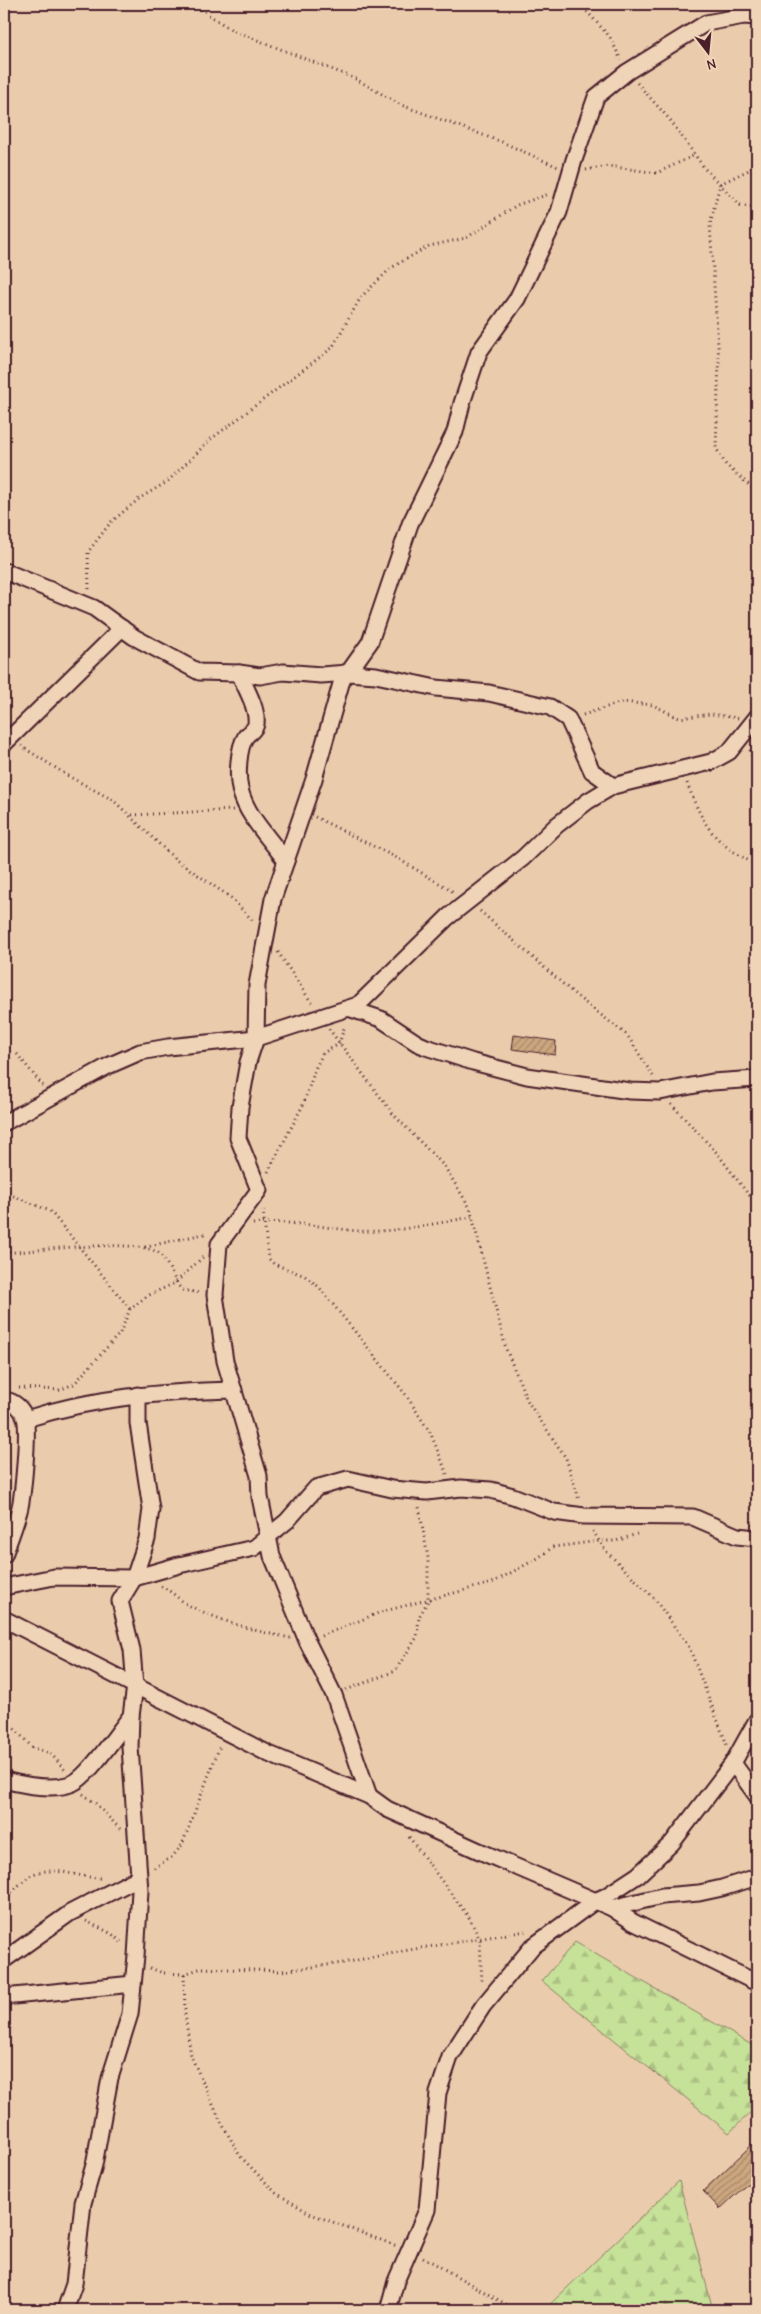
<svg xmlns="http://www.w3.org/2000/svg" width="761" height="2314" font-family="'Comic Neue',sans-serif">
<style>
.forest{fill:url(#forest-firs);stroke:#888062}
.building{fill:url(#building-hatch);stroke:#4a1f2b}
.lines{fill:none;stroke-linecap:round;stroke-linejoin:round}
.street-casing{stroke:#4a1f2b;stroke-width:19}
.path{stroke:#4a1f2b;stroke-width:3;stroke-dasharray:1 4;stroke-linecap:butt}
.street{stroke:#f0d4b7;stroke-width:15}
</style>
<defs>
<pattern id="forest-firs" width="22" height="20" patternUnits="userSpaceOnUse" patternTransform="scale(1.25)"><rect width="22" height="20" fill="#c6e198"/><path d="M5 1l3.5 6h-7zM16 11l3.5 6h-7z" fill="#acc183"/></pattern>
<pattern id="building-hatch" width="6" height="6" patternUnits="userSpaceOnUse" patternTransform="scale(1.25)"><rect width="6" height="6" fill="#cca77f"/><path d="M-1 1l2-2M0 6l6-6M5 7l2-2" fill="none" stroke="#a88768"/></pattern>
</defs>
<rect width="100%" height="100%" fill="#eaccad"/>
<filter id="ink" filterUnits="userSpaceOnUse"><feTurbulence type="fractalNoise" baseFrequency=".02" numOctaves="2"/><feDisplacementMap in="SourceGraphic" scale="10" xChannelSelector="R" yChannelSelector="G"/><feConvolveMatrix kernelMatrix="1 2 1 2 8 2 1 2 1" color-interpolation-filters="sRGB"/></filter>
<g filter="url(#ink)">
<g class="forest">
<path d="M575,1942L757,2048V2106L729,2133L542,1981Z"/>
<path d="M679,2181L713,2310H544Z"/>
</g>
<g class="building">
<path d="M514,1035L556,1041L555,1055L512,1049Z"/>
<path d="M757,2140V2175L720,2209L703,2191Z"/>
</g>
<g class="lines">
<g class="street-casing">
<g id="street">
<path d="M4,571L94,608L134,637L199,672L239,673L260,676L283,672L321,675L348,673L376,675L436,688L489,693L550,707L568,719L592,771L613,786"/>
<path d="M239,673C245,687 258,708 256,724C255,730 250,732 246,736C238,748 237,776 240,789C246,816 271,840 286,861"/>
<path d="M344,673L314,779L273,899L257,985L256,1038L248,1062L240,1107L238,1138L259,1190L219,1244L215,1295L225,1361L259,1476L260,1497L272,1556L307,1641L334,1695L369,1796"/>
<path d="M348,673L370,642L410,524L455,432L462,403L479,352L517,299L559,212L574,160L596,97L627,72L706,23L744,16L757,17"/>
<path d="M4,744L122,628"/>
<path d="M351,1009L381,1019L417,1043L426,1047L473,1062L527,1076L630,1091L660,1092L712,1082L757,1079"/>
<path d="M4,1123L108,1066L140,1052L168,1047L256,1038L358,1005L448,917L523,858L557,825L588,801L613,786L711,762L729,752L757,717"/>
<path d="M4,1400C14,1401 22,1408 25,1418C29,1430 23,1498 19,1511C15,1526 9,1541 4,1555"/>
<path d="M26,1419C95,1397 161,1392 234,1390"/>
<path d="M4,1587L54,1577L134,1578L179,1565L254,1548L287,1521L316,1488L348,1479L392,1489L427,1492L461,1488L491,1490L513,1496L554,1512L584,1516L693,1517L737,1536L757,1538"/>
<path d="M4,1619L269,1754L369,1796L387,1809L477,1850L612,1908L633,1922L757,1983"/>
<path d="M733,1763L757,1796"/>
<path d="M4,1780C23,1785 54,1791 73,1783C89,1776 118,1732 131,1716"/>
<path d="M612,1908L662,1896L699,1893L722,1888L757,1877"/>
<path d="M4,1960L70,1913L138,1878"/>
<path d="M4,1997L133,1984"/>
<path d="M65,2310L74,2284L83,2203L94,2165L110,2078L130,2014L136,1956L140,1891L130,1747L131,1716L135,1686L132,1650L120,1601L134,1578L147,1539L151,1509L138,1423V1395"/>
<path d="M388,2310L396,2281L427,2210L438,2093L450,2057L483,2006L532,1947L595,1901L606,1896L638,1875L672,1843L733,1763L757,1720"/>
</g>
</g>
<g class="path">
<path d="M192,4L232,30L354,78L401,105L502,142L558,167"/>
<path d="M580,4L610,37L621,60"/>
<path d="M637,83L670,120L705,169L740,205L757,208"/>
<path d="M757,166L720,184L710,224L719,361L716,448L726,465L757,492"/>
<path d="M751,168L757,156"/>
<path d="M586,170L608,166L657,173L695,155"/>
<path d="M89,589L88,552L111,522L140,498L167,482L211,439L332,348L361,297L391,268L429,246L466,238L517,205L549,194"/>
<path d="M583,715L622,702L653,705L679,718L711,714L738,718"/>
<path d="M21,746L70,777L113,800L176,860L230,897L254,922"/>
<path d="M750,750L757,778"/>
<path d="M687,783C704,828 714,843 757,865"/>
<path d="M132,815L233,810"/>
<path d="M315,817L395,857L454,892"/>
<path d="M480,911L579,998L627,1035L653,1076"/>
<path d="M278,952L313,1005"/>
<path d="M329,1029L393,1114L444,1166L470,1208L506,1349L528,1402L566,1458L579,1500"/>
<path d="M17,1054L43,1086"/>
<path d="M671,1104L717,1153L748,1194L757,1203"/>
<path d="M268,1172L303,1105L316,1067L323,1053L339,1044L345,1025"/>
<path d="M4,1192L50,1211L130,1309"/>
<path d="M263,1210L268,1258L274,1264L305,1276L319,1287L406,1395L431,1434L447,1474"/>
<path d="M253,1224C289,1219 323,1228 359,1231C396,1233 436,1223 472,1217"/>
<path d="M145,1247L208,1233"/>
<path d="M4,1253C33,1251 141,1237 160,1254C168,1262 173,1280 182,1290L200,1293"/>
<path d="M19,1388L59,1390L74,1384L120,1333L130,1309L147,1296L175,1283L203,1257"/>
<path d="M593,1531L605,1550L654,1598L689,1647L727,1745"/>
<path d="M161,1586C172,1591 180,1601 190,1606C221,1621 256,1632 291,1638"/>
<path d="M321,1636L381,1612L492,1583L538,1558L553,1547L600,1541H616L637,1534"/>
<path d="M346,1690L395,1671L417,1637L419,1617L428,1601V1558L419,1507"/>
<path d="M4,1718L32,1747L51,1754L65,1770"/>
<path d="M83,1794L95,1803L120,1829"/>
<path d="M409,1837L470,1919L480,1940L482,1983"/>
<path d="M154,1868L172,1857L182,1845L220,1746"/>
<path d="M4,1899C12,1892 21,1882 30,1876C50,1863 80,1879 103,1878"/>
<path d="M86,1921L112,1934L121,1942"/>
<path d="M150,1968L163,1973L184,1974L202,1968L281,1971L343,1963L409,1950L526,1931"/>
<path d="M184,1974L185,2014L191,2056L220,2120L240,2156L276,2193L311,2214L397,2246"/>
<path d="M423,2257L516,2310"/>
</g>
<use href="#street" class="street"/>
</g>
</g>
<rect width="761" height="2314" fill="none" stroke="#f0d4b7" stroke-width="20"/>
<rect x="10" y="10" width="741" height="2294" fill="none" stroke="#4a1f2b" stroke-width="2" filter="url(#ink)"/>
<g transform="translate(708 52) rotate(164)" stroke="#f0d4b7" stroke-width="4" paint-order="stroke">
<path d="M0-4L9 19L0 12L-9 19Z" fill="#4a1f2b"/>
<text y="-8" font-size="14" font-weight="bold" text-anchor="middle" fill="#4a1f2b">N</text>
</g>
</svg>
